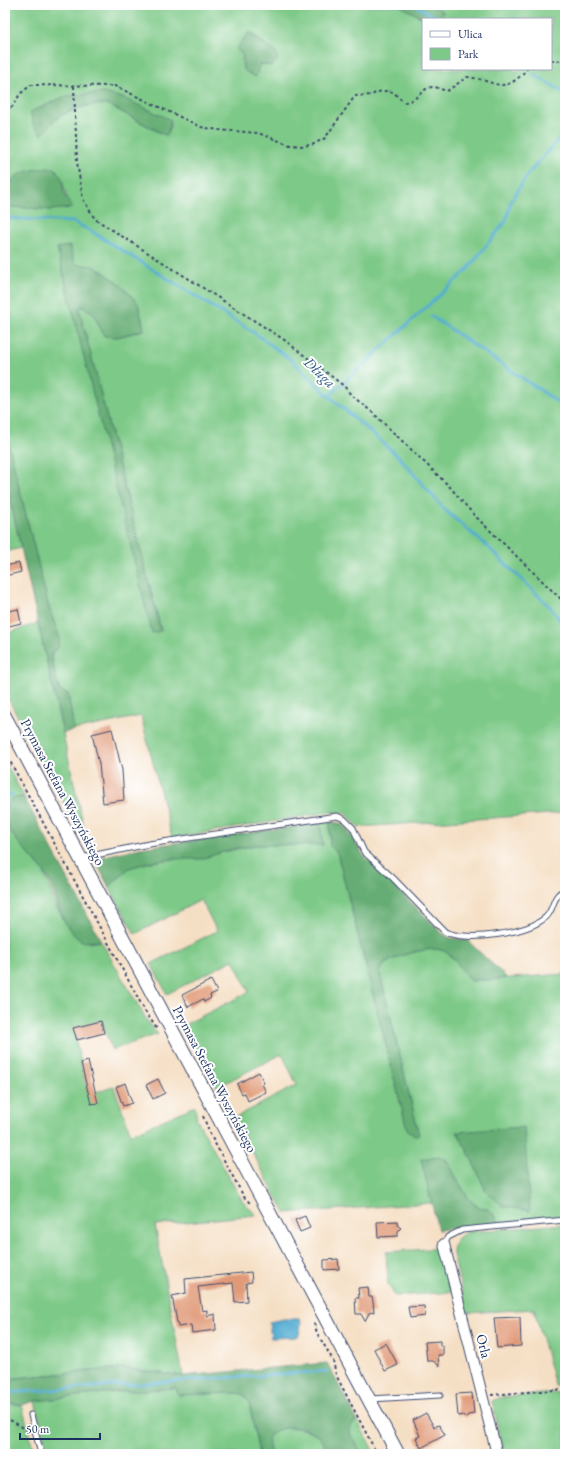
<svg xmlns="http://www.w3.org/2000/svg" width="570" height="1459" font-family="'EB Garamond',serif">
<style>
.green{fill:#7dc987;stroke:#4c7c72;fill-rule:evenodd}
.forest{fill:#66ad74;stroke:#406e69}
.water{fill:#54aed2;stroke:#386e98}
.lines{fill:none;stroke-linecap:round;stroke-linejoin:round}
.stream{stroke:#54aed2;stroke-width:3}
.building{fill:#e19a78}
.service-casing{stroke:#3c496d;stroke-width:7}
.minor-casing{stroke:#3c496d;stroke-width:12}
.tertiary-casing{stroke:#3c496d;stroke-width:15}
.path{stroke:#3c496d;stroke-width:2;stroke-dasharray:3 3;stroke-linecap:butt}
.service{stroke:#fff;stroke-width:5}
.minor{stroke:#fff;stroke-width:10}
.tertiary{stroke:#fff;stroke-width:13}
.labels{text-anchor:middle;dominant-baseline:central;stroke-width:4;stroke-linejoin:round;paint-order:stroke}
.street-label{font-size:14px;fill:#1b2f5e;stroke:#fff}
.water-label{font-size:15px;font-style:italic;fill:#2f5b87;stroke:#fff}
</style>
<rect width="100%" height="100%" fill="#fff"/>
<filter id="ink" filterUnits="userSpaceOnUse"><feTurbulence type="fractalNoise" baseFrequency=".025" numOctaves="2"/><feDisplacementMap in="SourceGraphic" scale="8" xChannelSelector="R" yChannelSelector="G"/><feConvolveMatrix kernelMatrix="1 2 1 2 8 2 1 2 1" color-interpolation-filters="sRGB"/></filter>
<filter id="wash" filterUnits="userSpaceOnUse"><feTurbulence type="fractalNoise" baseFrequency=".012" numOctaves="4" result="noise"/><feDisplacementMap in="SourceGraphic" scale="16" xChannelSelector="R" yChannelSelector="G"/><feGaussianBlur stdDeviation="0.9" result="paint"/><feColorMatrix in="noise" values="0 0 0 0 0 0 0 0 0 0 0 0 0 0 0 0 0 1.4 0 .05"/><feComposite in="paint" operator="in"/></filter>
<g filter="url(#wash)">
<rect width="100%" height="100%" fill="#f5dfc4"/>
<g class="green">
<path d="M5,5H399L425,19H423V69H512L517,71L519,69H551V19H440L443,12L432,5H565V813L358,827L345,813L331,812L172,838L141,716L74,730L68,694L59,690L51,657L60,639L49,608L5,430V206L51,210L68,203L62,179L55,168L6,189L5,191ZM250,32L277,54L272,66L261,64L258,68L256,76C253,75 248,73 245,70C237,63 247,41 250,32ZM102,93L123,98L171,121L169,133L162,134L109,105C89,102 63,111 49,125L30,113L66,96ZM70,246L75,265L138,303L144,330L117,337C112,335 103,332 100,327C94,318 94,305 79,308L161,630L153,633L57,248Z"/>
<path d="M5,477L21,548L5,552Z"/>
<path d="M38,623L85,832L80,833L5,693V634Z"/>
<path d="M5,762L24,797L12,798L5,809Z"/>
<path d="M5,821L13,835L44,872L58,910L90,943L101,941L149,1024L158,1034L112,1050L101,1021L73,1028L88,1094L114,1087L131,1134L195,1106L197,1120L242,1200L256,1215L155,1225L183,1376L122,1368L5,1379Z"/>
<path d="M330,822V846L337,852L407,1129L415,1136L419,1135L380,973C381,971 382,967 384,965C393,956 432,945 444,951C456,957 463,971 471,981L565,974V1216L499,1223C488,1202 484,1213 473,1203C461,1190 455,1173 445,1158L421,1159L432,1203L285,1213L234,1118L297,1085L282,1054L217,1087L184,1025L249,992L233,960L167,994L151,964L217,931L201,900L135,934L109,887L129,868L150,862L219,853L256,845L323,844L320,823ZM463,1144L529,1211L486,1191L467,1149Z"/>
<path d="M565,1224V1386H555L534,1309L467,1313L453,1254C453,1242 456,1238 467,1232Z"/>
<path d="M442,1248L453,1292L395,1296L388,1284L386,1252Z"/>
<path d="M177,1388L179,1395L238,1393L244,1395L249,1402L259,1454H48L35,1401L114,1392Z"/>
<path d="M565,1392V1454H504L492,1401L502,1397Z"/>
<path d="M5,1403L22,1405L34,1454H5Z"/>
<path d="M357,1420L375,1454H360L356,1442L350,1434L351,1425Z"/>
<path d="M286,1428C296,1428 307,1429 316,1434C329,1441 322,1453 343,1452L344,1454H271L267,1439L275,1430Z"/>
</g>
<g class="forest">
<path d="M399,5H432L443,12L440,19H425Z"/>
<path d="M249,32L277,54V61L272,66L261,64L258,68L256,77C237,69 246,68 242,54L236,49Z"/>
<path d="M102,93L123,98L171,120L167,136L109,105C94,102 66,110 55,120C50,124 46,130 42,135L34,126L30,112L66,96Z"/>
<path d="M55,168L62,179L64,194L72,208L51,210L5,206C5,201 4,194 6,190C14,169 36,169 55,168Z"/>
<path d="M70,246L75,264L94,266L118,282L138,303L144,330L117,337L104,336L94,314L84,307L79,308L161,631L152,633L57,248Z"/>
<path d="M5,430L49,608L60,639L58,648L52,652L51,657L59,690L68,694L74,730L63,733L5,477Z"/>
<path d="M24,797L101,941L84,942C57,928 59,894 44,872C32,855 14,842 6,823C2,814 7,805 12,798Z"/>
<path d="M330,822L339,823L346,828L363,855L443,934L450,938L468,941L507,978L471,981C461,971 456,958 444,951C432,945 393,956 384,965C382,967 381,971 380,974L419,1135L415,1136L407,1129L337,852L330,846Z"/>
<path d="M320,823L323,845H256L232,849L201,859H173L150,862L129,868L109,887L97,864L101,857L140,848Z"/>
<path d="M524,1127L530,1211L503,1206L486,1191L467,1149L457,1132Z"/>
<path d="M438,1156L445,1158C455,1173 461,1190 473,1203C484,1213 488,1202 499,1223L438,1230L421,1159Z"/>
<path d="M327,1363L357,1420L351,1425L350,1434L356,1442L360,1454H344L343,1452L329,1451C324,1446 323,1440 318,1435C305,1425 276,1423 267,1439L271,1454H259L249,1402L244,1395L238,1393L178,1395L176,1388L114,1392L35,1401L22,1405L5,1403V1379L122,1368L183,1376Z"/>
</g>
<path class="water" d="M284,1319H300L301,1324L299,1335L295,1337L271,1338L269,1322Z"/>
<g class="lines">
<g class="stream">
<path d="M414,5L440,19"/>
<path d="M533,74L565,93"/>
<path d="M5,218L73,222L91,231L253,332L290,359L329,396L398,456L445,510L488,547L550,607L565,627"/>
<path d="M431,316L565,407"/>
<path d="M329,396L467,270L506,221L511,201L528,174L565,132"/>
<path d="M5,794L12,795"/>
<path d="M5,1393L327,1371"/>
</g>
</g>
<g id="blocks">
<g class="building">
<path d="M19,563L21,572L5,576V566Z"/>
<path d="M18,609L21,623L5,627V612Z"/>
<path d="M112,729L122,770L124,800L103,803L99,764L92,734Z"/>
<path d="M211,980L217,992L210,995L211,998L204,1002L203,999L188,1007L182,995Z"/>
<path d="M101,1021L104,1033L77,1040L73,1028Z"/>
<path d="M88,1061L98,1103L91,1104L81,1063Z"/>
<path d="M259,1072L264,1083L262,1084L266,1092L248,1101L245,1093L242,1094L237,1084Z"/>
<path d="M158,1079L165,1093L153,1099L146,1085Z"/>
<path d="M125,1083L132,1103L123,1106L116,1087Z"/>
<path d="M305,1216L310,1228L300,1232L295,1220Z"/>
<path d="M397,1221L398,1226L401,1228L398,1231V1236L378,1237L377,1222Z"/>
<path d="M338,1259L339,1269L324,1270V1260Z"/>
<path d="M251,1272L252,1282L246,1283L247,1301L235,1302L233,1283L198,1287L202,1311L207,1310V1316L215,1314L216,1330L192,1333L191,1325L178,1327L172,1296L186,1293L185,1279Z"/>
<path d="M368,1287L369,1297H372L373,1302L374,1312L369,1313L365,1321L361,1314H356L355,1298H359L358,1288Z"/>
<path d="M424,1306L425,1316L410,1318L408,1307Z"/>
<path d="M520,1317L521,1346L497,1348L494,1318Z"/>
<path d="M440,1341V1346H443V1355H438L439,1366L433,1361H427L425,1342Z"/>
<path d="M386,1343L398,1365L385,1371L374,1349Z"/>
<path d="M472,1393L474,1414L468,1415L466,1418L463,1415L458,1416L456,1394Z"/>
<path d="M426,1413L434,1427L439,1425L445,1435L421,1448L416,1438L420,1436L413,1420Z"/>
</g>
</g>
</g>
<g filter="url(#ink)">
<use href="#blocks" fill-opacity="0" stroke="#3c496d" stroke-width="1"/>
<g class="lines">
<g class="service-casing">
<g id="service">
<path d="M81,858L149,844L337,816L344,819L353,828L364,852L393,878L445,932C467,942 527,934 546,917C555,909 551,896 565,890"/>
<path d="M444,1244L448,1237L462,1230L565,1220"/>
<path d="M370,1399L440,1395"/>
<path d="M31,1415L41,1454"/>
</g>
</g>
<g class="minor-casing">
<path id="minor" d="M444,1244L497,1454"/>
</g>
<g class="tertiary-casing">
<path id="tertiary" d="M5,717L398,1454"/>
</g>
<g class="path">
<path d="M551,60L565,61"/>
<path d="M74,86L77,162L83,199L95,219L283,339L344,386L351,395L372,412L449,486L474,515L565,603"/>
<path d="M5,110L12,107L20,94L31,85L115,86L201,127L219,130L258,133L290,145L304,146L314,144L325,138L355,96L372,95L377,92L386,91L393,92L404,102C419,101 422,87 433,87C438,87 442,90 447,91L467,77C495,79 502,98 527,69"/>
<path d="M5,752L145,1011L157,1029"/>
<path d="M203,1116L211,1136L244,1197L250,1203"/>
<path d="M314,1323L317,1333L333,1360L336,1375L377,1454"/>
<path d="M491,1395L565,1389"/>
<path d="M5,1417L27,1430"/>
</g>
<use href="#service" class="service"/>
<use href="#minor" class="minor"/>
<use href="#tertiary" class="tertiary"/>
</g>
</g>
<g class="labels">
<g class="street-label">
<text transform="translate(63 792) rotate(62)">Prymasa Stefana Wyszyńskiego</text>
<text transform="translate(215 1079) rotate(62)">Prymasa Stefana Wyszyńskiego</text>
<text transform="translate(484 1346) rotate(76)">Orla</text>
</g>
<g class="water-label">
<text transform="translate(320 372) rotate(44)">Długa</text>
</g>
</g>
<rect width="570" height="1459" fill="none" stroke="#fff" stroke-width="20"/>
<rect x="422" y="18" width="130" height="52" fill="#ffffff" stroke="#a4acbf"/>
<rect x="430" y="31" width="20" height="6" fill="#ffffff" stroke="#a4acbf"/>
<text x="458" y="38" font-size="12" fill="#1b2f5e">Ulica</text>
<rect x="430" y="48" width="20" height="12" fill="#7dc987" stroke="#a4acbf"/>
<text x="458" y="58" font-size="12" fill="#1b2f5e">Park</text>
<path d="M20 1433v6h80v-6" fill="none" stroke="#1b2f5e" stroke-width="2"/>
<text x="26" y="1433" font-size="12" fill="#1b2f5e" stroke="#ffffff" stroke-width="3" paint-order="stroke">50 m</text>
</svg>
